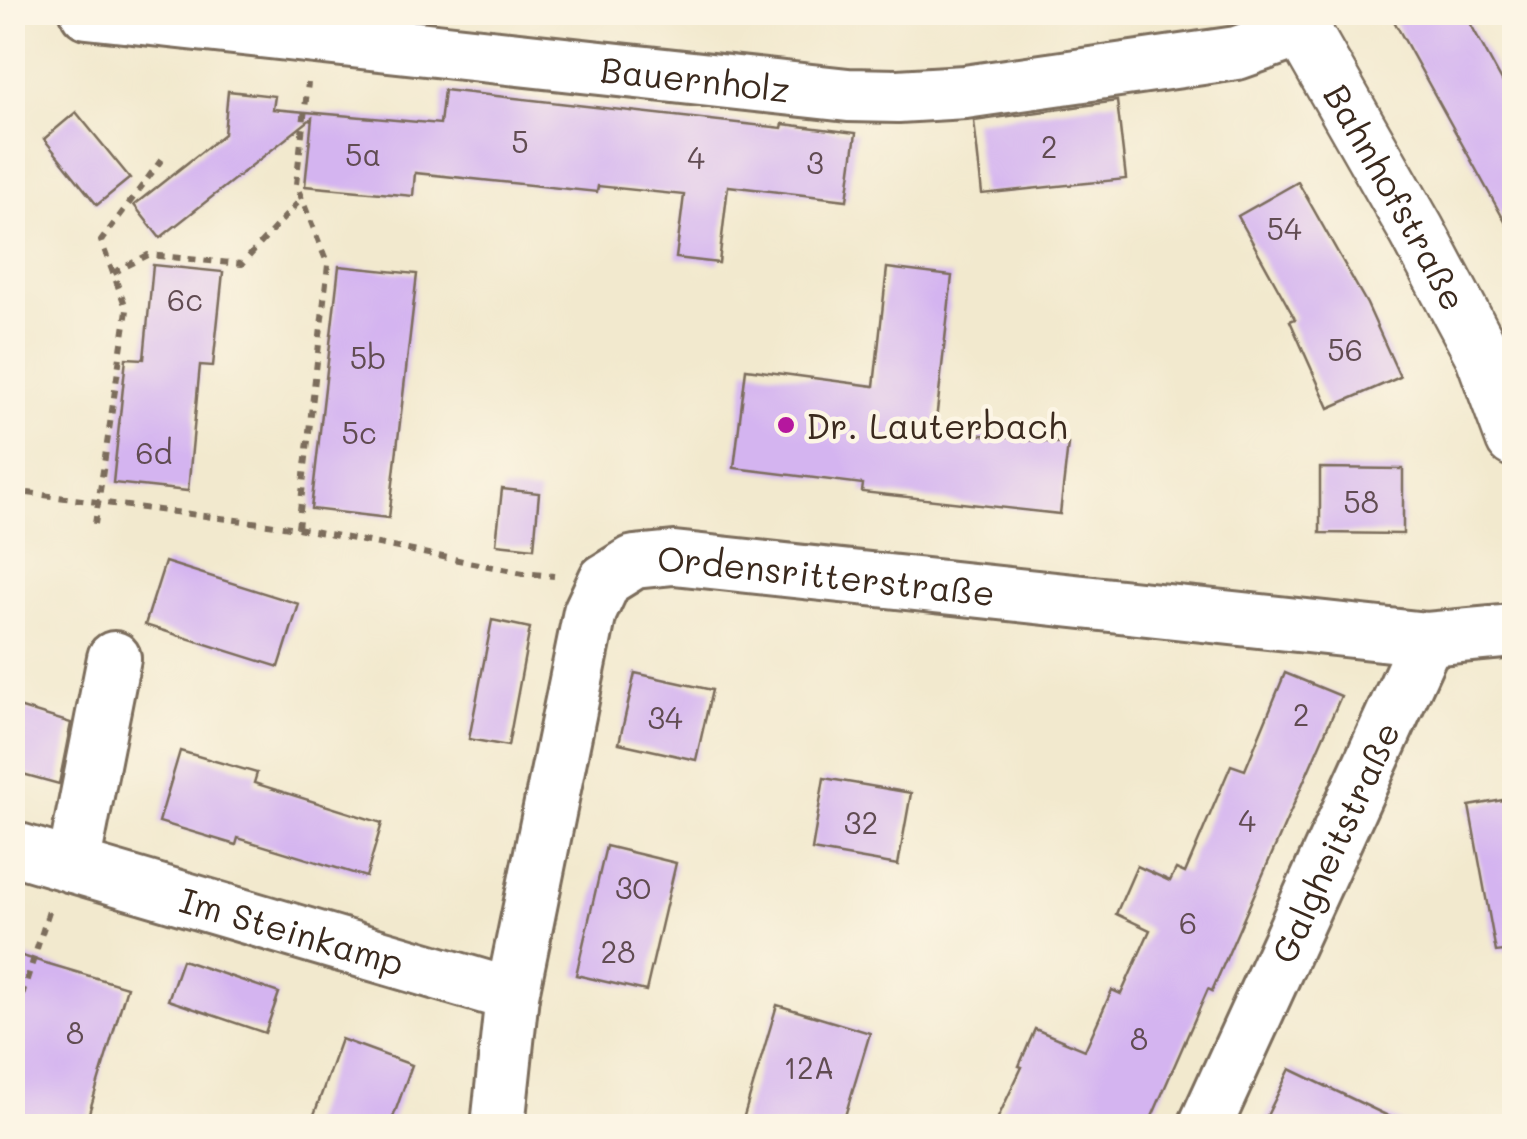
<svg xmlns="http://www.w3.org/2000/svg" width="1527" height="1139" font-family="Mali,sans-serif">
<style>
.building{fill:#d4b4f0}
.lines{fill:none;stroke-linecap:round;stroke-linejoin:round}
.minor-casing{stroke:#7b6d5c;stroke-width:58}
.major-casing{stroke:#7b6d5c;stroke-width:60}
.path{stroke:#7b6d5c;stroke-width:6;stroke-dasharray:8 8;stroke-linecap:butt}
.minor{stroke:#fff;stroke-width:52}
.major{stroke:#fff;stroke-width:55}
.poi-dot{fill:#b5179e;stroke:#fcf5e5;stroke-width:4}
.labels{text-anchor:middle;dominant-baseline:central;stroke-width:9;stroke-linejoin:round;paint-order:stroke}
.number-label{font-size:30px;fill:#614c52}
.street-label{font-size:35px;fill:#3b2a1e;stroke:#fcf5e5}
.poi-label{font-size:35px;fill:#3b2a1e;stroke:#fcf5e5;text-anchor:start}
</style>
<rect width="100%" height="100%" fill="#fcf5e5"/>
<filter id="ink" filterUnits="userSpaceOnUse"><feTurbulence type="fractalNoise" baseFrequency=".01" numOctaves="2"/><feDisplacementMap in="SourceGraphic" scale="20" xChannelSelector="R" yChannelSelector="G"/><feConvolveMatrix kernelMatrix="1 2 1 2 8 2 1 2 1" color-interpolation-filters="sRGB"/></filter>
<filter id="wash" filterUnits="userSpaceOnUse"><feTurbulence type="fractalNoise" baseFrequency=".0048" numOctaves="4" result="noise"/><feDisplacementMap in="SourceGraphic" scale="40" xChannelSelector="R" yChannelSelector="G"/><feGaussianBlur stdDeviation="2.25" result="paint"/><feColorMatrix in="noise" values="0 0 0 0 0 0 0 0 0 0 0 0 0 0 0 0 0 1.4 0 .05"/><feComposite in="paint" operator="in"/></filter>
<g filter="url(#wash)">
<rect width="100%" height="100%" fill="#f2e9ce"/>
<g id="blocks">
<g class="building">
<path d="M1389,12H1464L1514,103V238Z"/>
<path d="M444,90L782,128L783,124L856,133L847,200L728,186L719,263L676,258L684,195L598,186L597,192L415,173L413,196L305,186L312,118L160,238L134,205L224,134L228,91L275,96L273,109L440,124Z"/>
<path d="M1117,101L1126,179L982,194L974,121Z"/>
<path d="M76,112L130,178L97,205L44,139Z"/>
<path d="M1298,182L1367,304L1400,377L1329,408L1290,321L1295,319L1238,216Z"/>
<path d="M153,265L223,272L213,366L200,365L188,491L113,483L126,358L144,359Z"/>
<path d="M339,266L417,274L389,518L311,509Z"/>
<path d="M887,268L952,276L935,430L1068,444L1060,514L862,492L863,484L734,468L746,369L874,386Z"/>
<path d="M1320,468L1403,469V534L1320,533Z"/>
<path d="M502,489L539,493L534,548L496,544Z"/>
<path d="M165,562L299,604L279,667L145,625Z"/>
<path d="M492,620L530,628L508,746L469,739Z"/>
<path d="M635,673L712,690L696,760L619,743Z"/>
<path d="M1285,673L1341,696L1212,991L1208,989L1148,1126H994L1022,1067L1019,1066L1035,1029L1085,1050L1112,990L1121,994L1150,930L1116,914L1137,866L1170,881L1176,869L1185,873L1231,765L1245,770Z"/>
<path d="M12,705L71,723L59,784L12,771Z"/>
<path d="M180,751L257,773L254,783L382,823L366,877L238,838L236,845L159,822Z"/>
<path d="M824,778L911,793L898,865L812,850Z"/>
<path d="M1514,798V950L1496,952L1469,806Z"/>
<path d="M606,846L676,863L646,991L576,975Z"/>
<path d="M12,953L127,987L85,1126H12Z"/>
<path d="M182,960L279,993L265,1033L168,1000Z"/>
<path d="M777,1005L870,1033L842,1126H741Z"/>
<path d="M341,1039L412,1065L390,1126H310Z"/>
<path d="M1290,1069L1409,1126H1262Z"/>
</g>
</g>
</g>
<g filter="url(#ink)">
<use href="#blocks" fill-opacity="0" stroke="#7b6d5c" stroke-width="2.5"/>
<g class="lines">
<g class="minor-casing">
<g id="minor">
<path id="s1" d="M87,12L848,95L898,96L965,92L1237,53L1302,30"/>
<path id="s2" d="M12,848L512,995"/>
<path d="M73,866L114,658"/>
<path id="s3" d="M498,1126L512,995L590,612L605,580L634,562L674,558L1427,639L1514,631"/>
<path id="s4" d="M1205,1126L1427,639"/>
</g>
</g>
<g class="major-casing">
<g id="major">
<path id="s5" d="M1292,12L1417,231L1483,355L1514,439"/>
</g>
</g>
<g class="path">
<path d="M113,273L148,255L242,264L302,198"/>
<path d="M12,491L298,528L523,573L554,576"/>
<path d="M95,524L127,310L101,241L162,159"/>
<path d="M298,528L328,265L296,184L308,83"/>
<path d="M12,1026L50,908"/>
</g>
<use href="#minor" class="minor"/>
<use href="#major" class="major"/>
</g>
</g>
<circle class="poi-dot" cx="786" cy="425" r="10"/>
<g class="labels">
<g class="number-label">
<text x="520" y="141">5</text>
<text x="1049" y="146">2</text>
<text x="363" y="154">5a</text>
<text x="696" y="157">4</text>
<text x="815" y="162">3</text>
<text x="1284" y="228">54</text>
<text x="185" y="299">6c</text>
<text x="1345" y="349">56</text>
<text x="368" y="357">5b</text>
<text x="359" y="432">5c</text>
<text x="154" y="452">6d</text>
<text x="1361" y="501">58</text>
<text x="1301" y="714">2</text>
<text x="665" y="717">34</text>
<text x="1247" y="820">4</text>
<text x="861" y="822">32</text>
<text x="633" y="887">30</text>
<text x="1188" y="922">6</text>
<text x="618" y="951">28</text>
<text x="75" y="1032">8</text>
<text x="1139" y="1038">8</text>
<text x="809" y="1067">12A</text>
</g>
<g class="street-label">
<text stroke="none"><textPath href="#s1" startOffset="612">Bauernholz</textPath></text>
<text stroke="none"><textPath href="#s5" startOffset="212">Bahnhofstraße</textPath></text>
<text stroke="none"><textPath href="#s3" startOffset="785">Ordensritterstraße</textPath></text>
<text stroke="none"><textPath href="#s4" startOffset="312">Galgheitstraße</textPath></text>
<text stroke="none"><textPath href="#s2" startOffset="292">Im Steinkamp</textPath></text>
</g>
<g class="poi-label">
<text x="806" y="425">Dr. Lauterbach</text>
</g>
</g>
<rect width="1527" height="1139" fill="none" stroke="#fcf5e5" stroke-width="50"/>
</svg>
